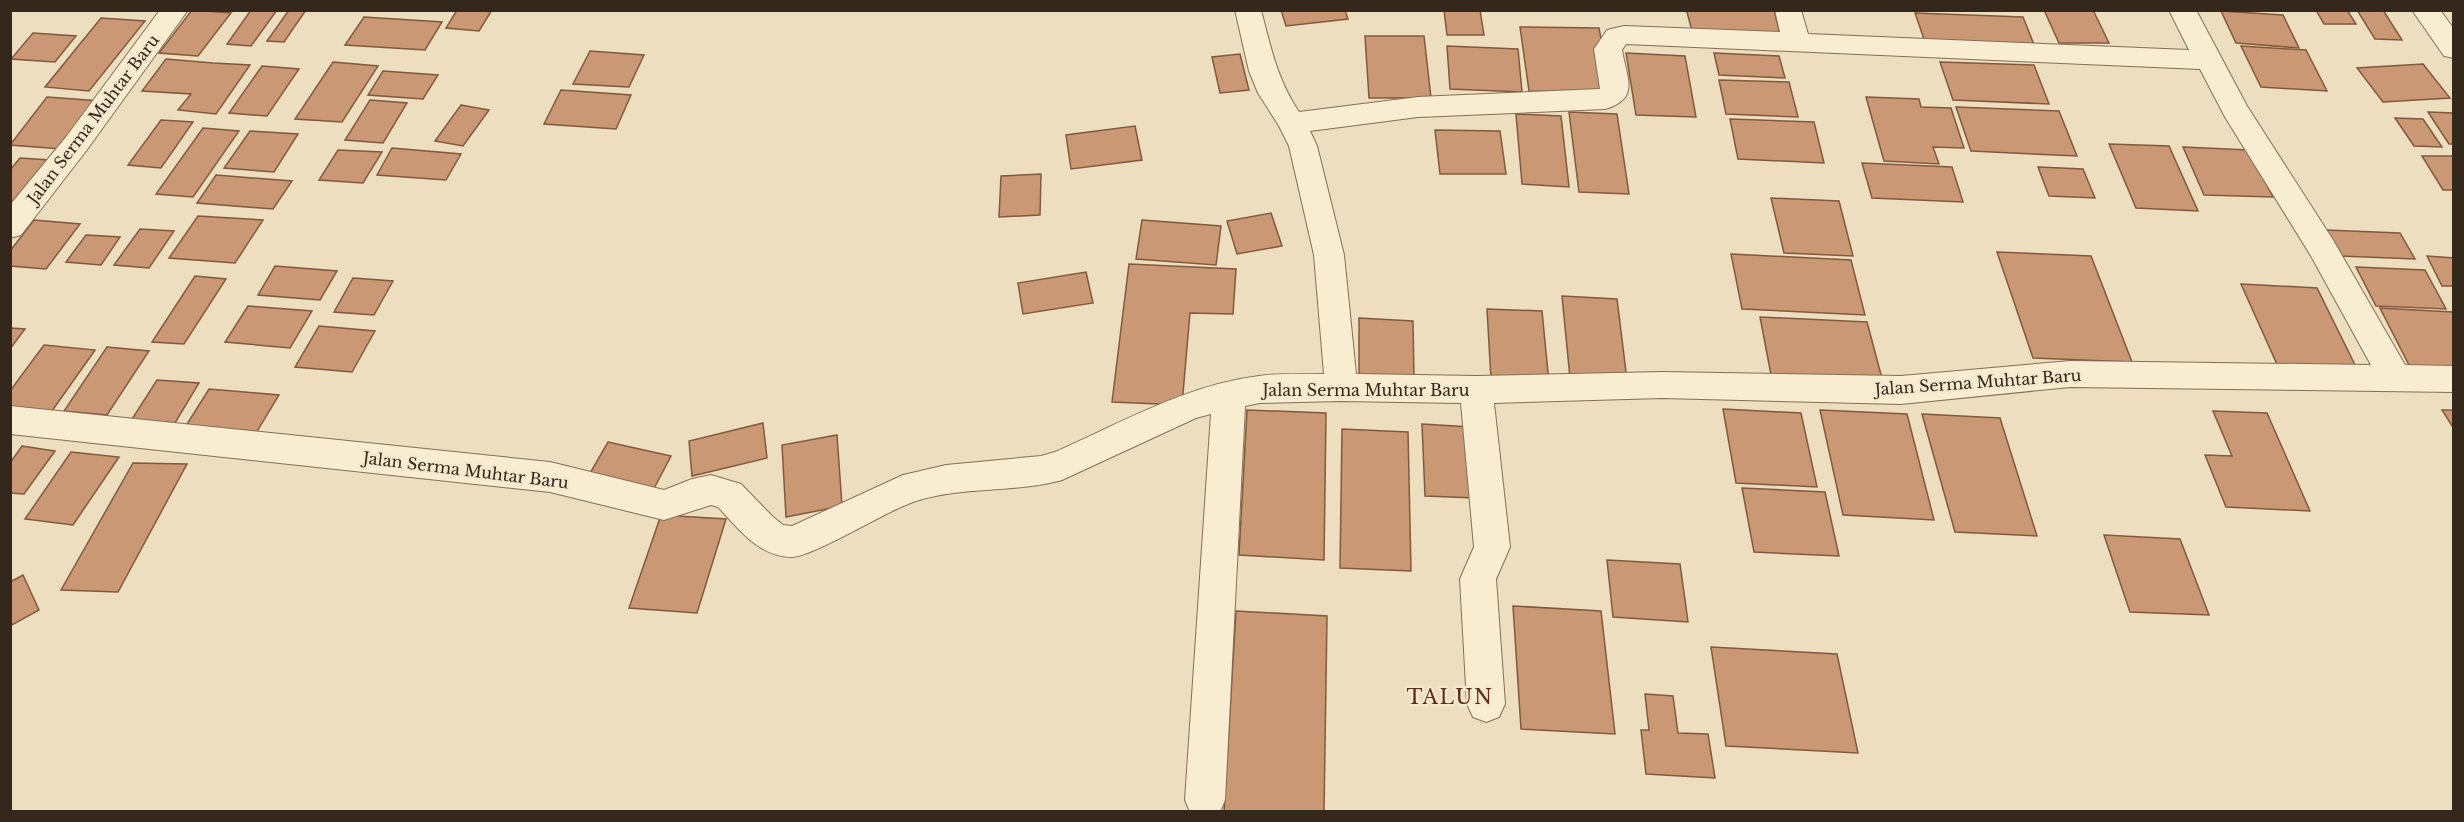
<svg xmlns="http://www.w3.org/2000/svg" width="2464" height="822" font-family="'Libre Baskerville',serif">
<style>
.building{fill:#ca9875;stroke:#83593e;stroke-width:1.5}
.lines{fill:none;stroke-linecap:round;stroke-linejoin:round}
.street-casing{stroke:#846f57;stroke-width:2}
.street{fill:#f8ecd1;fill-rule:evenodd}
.labels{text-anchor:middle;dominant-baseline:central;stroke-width:4.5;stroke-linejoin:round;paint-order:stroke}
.street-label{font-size:16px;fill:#34271c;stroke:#f4e9cd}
.quarter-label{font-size:20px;letter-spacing:1.5px;fill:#602a1c;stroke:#f4e9cd}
</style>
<rect width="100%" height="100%" fill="#ecdebe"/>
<g class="building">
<path d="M192,10L231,13L198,56L159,53Z"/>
<path d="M251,10H277L251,46L227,44Z"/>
<path d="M289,10H306L284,42L267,41Z"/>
<path d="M457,10H492L479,31L446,28Z"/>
<path d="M1281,10H1345L1348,19L1286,26Z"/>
<path d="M1444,10H1480L1484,35H1447Z"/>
<path d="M1774,10L1780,34L1692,31L1687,12L1681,10Z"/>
<path d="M2044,10H2093L2109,43H2059Z"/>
<path d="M2316,10H2347L2356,24H2324Z"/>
<path d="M2357,10H2383L2402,40L2375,39Z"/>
<path d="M2221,11L2283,15L2299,48L2236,43Z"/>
<path d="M1915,13L2023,17L2035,47L1925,42Z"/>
<path d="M364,17L442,22L425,50L345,45Z"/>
<path d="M101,18L145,21L89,91L45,87Z"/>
<path d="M1520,27L1599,28L1611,93L1529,91Z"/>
<path d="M33,33L76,36L55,62L11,59Z"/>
<path d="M1365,36H1424L1431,98H1369Z"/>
<path d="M1447,46L1518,49L1522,92L1450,89Z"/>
<path d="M2241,46L2306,50L2327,91L2261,87Z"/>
<path d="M590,51L644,55L629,87L573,84Z"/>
<path d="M1626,53L1685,56L1696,117L1636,115Z"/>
<path d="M1714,53L1779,56L1785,78L1719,75Z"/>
<path d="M1240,54L1249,90L1220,93L1212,57Z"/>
<path d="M166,59L213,63L250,65L216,114L178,110L191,94L142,91Z"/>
<path d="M333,62L378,66L342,122L295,119Z"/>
<path d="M1940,62L2034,65L2049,104L1953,100Z"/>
<path d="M2423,64L2450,98L2383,102L2357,68Z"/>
<path d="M262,66L299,69L267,116L229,113Z"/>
<path d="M383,71L438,75L423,99L368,95Z"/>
<path d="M1719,80L1789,82L1798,117L1726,114Z"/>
<path d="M561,90L631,95L616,129L544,124Z"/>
<path d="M47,97L100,101L62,149L10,145Z"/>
<path d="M1866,97L1919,99L1921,107L1951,108L1964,148L1933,147L1939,164L1884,161Z"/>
<path d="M370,100L407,103L383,143L345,140Z"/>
<path d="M461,105L489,110L463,146L435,141Z"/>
<path d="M1956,107L2059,111L2077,156L1971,151Z"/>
<path d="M1569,112L1617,114L1629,194L1579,192Z"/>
<path d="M2428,112L2454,113V144H2449Z"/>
<path d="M1516,114L1561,116L1569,187L1522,184Z"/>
<path d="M2395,118L2423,119L2442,147L2414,146Z"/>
<path d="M1730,119L1814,122L1824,163L1738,159Z"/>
<path d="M161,120L193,122L161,168L128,165Z"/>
<path d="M1135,126L1142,160L1071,169L1066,135Z"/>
<path d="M203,128L239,131L193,197L156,194Z"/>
<path d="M1435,130L1500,131L1506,174H1440Z"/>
<path d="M250,131L298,134L274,172L224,168Z"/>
<path d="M2109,144L2169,146L2198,211L2136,208Z"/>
<path d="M2183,147L2249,150L2273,197L2204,195Z"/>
<path d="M392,148L461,154L446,180L377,175Z"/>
<path d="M338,150L382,152L363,183L319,180Z"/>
<path d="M2422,156H2454V190H2443Z"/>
<path d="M20,158L49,160L10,210V170Z"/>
<path d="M1862,163L1952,167L1963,202L1872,198Z"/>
<path d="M2038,167L2083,169L2095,198L2049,196Z"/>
<path d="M1041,174L1040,215L999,217L1001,176Z"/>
<path d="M216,175L292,181L273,209L197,203Z"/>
<path d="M1771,198L1839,201L1853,256L1784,253Z"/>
<path d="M1271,213L1282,246L1237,254L1227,221Z"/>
<path d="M198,216L263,220L235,263L169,258Z"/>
<path d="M34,220L80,224L46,269L10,266V251Z"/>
<path d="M1142,220L1221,226L1216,265L1136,259Z"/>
<path d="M140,229L174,231L149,268L114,265Z"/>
<path d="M2326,230L2400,233L2415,259L2340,256Z"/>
<path d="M86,235L120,237L101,265L66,262Z"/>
<path d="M1997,252L2091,256L2132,362L2033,358Z"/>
<path d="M1731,254L1851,260L1865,315L1742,309Z"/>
<path d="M2427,256L2454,258V286H2442Z"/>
<path d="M1129,264L1236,269L1233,314L1190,313L1182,405L1112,402Z"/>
<path d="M275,266L337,271L320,300L258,295Z"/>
<path d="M2356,267L2425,270L2446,309L2376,306Z"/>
<path d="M1086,272L1093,303L1023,314L1018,283Z"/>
<path d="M195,276L226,279L184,344L152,342Z"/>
<path d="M353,278L393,281L374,315L334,312Z"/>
<path d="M2241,284L2317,288L2360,375L2280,371Z"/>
<path d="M1562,296L1617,299L1627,380L1570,378Z"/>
<path d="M248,306L312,311L290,348L225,342Z"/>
<path d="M2380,308L2453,312L2454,371L2411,369Z"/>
<path d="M1487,309L1542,311L1549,383L1491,379Z"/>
<path d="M1760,317L1867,322L1884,386L1772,380Z"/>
<path d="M1359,318L1413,321L1414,379L1359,376Z"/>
<path d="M319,326L375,331L352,372L295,367Z"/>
<path d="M10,328L25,329L10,349Z"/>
<path d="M44,345L95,350L52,411L10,407V391Z"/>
<path d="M107,347L149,351L107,415L64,411Z"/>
<path d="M157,380L199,383L175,423L132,419Z"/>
<path d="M209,389L279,395L253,438L182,432Z"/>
<path d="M1723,409L1801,413L1817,487L1736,483Z"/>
<path d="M1247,410L1326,413L1324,560L1239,555Z"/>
<path d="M1820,410L1907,414L1934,520L1843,515Z"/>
<path d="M2442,410H2454V429Z"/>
<path d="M2213,411L2267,413L2310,511L2226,507L2205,455L2232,456Z"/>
<path d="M1922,414L2000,418L2037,536L1955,532Z"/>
<path d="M763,423L767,458L692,476L689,441Z"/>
<path d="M1422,424L1471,427L1475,498L1425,496Z"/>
<path d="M1342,429L1408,432L1411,571L1340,568Z"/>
<path d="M837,435L842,506L786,517L782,445Z"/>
<path d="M608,442L671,456L650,496L586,480Z"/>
<path d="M22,446L55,451L24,494L10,493V463Z"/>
<path d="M71,452L119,457L73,525L25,519Z"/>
<path d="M133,463L187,464L118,592L61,590Z"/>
<path d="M1742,488L1825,492L1839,556L1754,552Z"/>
<path d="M661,515L726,519L697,613L629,608Z"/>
<path d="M2104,535L2180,539L2209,615L2130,612Z"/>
<path d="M1607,560L1680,564L1688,622L1613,617Z"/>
<path d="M23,575L39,610L10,626V582Z"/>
<path d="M1513,606L1601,611L1615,734L1521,729Z"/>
<path d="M1236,611L1327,616L1324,812H1224Z"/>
<path d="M1711,647L1837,654L1858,753L1726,746Z"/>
<path d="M1645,694L1673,696L1678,733L1708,734L1715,778L1646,774L1641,730H1649Z"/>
</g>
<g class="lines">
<g class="street-casing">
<g id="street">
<path d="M160,10H188L86,151L21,235L10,238V205L66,137Z"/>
<path d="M1235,10H1261C1271,48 1277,79 1299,112L1418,97L1600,89L1594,49L1607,30L1624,26L1780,32L1775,10H1801L1808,34L2189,50L2169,10H2196L2247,106L2333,240L2405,365L2454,366V392L2070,387L1901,404L1662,398L1494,403L1510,547L1496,579L1505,704L1499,717L1486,722L1473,717L1467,704L1460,579L1474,547L1461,403L1341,401L1260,403L1245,406L1225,800L1220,812H1190L1185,800L1211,414L1196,418L1062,480C1012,494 957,485 908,504C884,513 810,558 791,557C758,556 739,529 718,507L711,505L664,520L550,492L10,434V406L550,462L664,490L692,479L711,475L741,484L772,516L783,525L792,526L903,475L946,465L1041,456L1055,452C1121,423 1186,385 1259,376C1280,373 1302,374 1324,374L1314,255L1289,146L1279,126L1258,93L1249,71ZM1626,44L2200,69L2225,117L2311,256L2371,365L2070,361L1901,376L1662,372L1476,376L1356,374L1344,255L1317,146L1310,131L1418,117L1605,109C1640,99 1627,79 1622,50Z"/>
<path d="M2412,10H2440L2454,29V58L2444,56Z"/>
</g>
</g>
<use href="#street" class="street"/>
</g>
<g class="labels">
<g class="street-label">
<text transform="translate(93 119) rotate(-53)">Jalan Serma Muhtar Baru</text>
<text transform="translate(1978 382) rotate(-4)">Jalan Serma Muhtar Baru</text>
<text x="1366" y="390">Jalan Serma Muhtar Baru</text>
<text transform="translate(466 470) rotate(7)">Jalan Serma Muhtar Baru</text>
</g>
<g class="quarter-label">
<text x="1450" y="697">TALUN</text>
</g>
</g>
<rect width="2464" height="822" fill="none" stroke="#34271c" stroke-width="24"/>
</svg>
